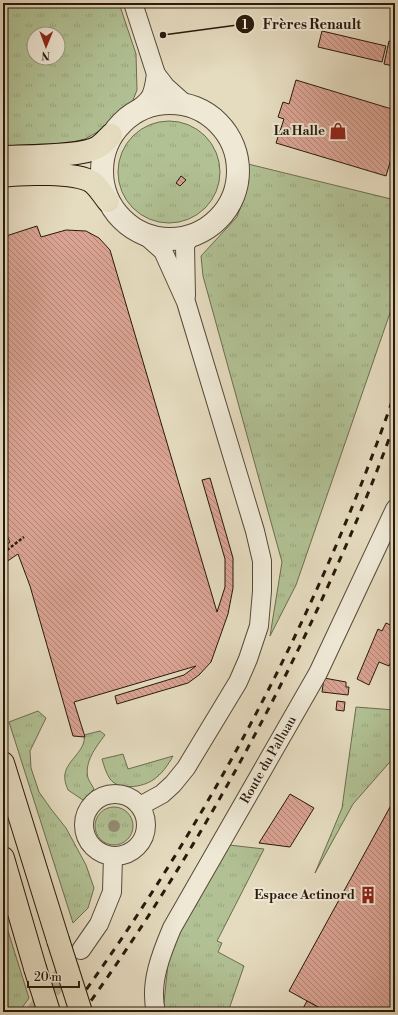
<svg xmlns="http://www.w3.org/2000/svg" width="398" height="1015" font-family="'Libre Bodoni',serif">
<style>
.grass{fill:url(#grass-tufts);stroke:#6c6d50;fill-rule:evenodd}
.building{fill:url(#building-back-hatch);stroke:#28190b}
.lines{fill:none;stroke-linecap:round;stroke-linejoin:round}
.minor-tunnel{stroke:#bfb49b;stroke-width:18;stroke-dasharray:18 9;stroke-linecap:butt}
.minor-casing{stroke:#574a38;stroke-width:20}
.tertiary-casing{stroke:#574a38;stroke-width:24}
.trunk-casing{stroke:#28190b;stroke-width:24}
.path{stroke:#28190b;stroke-width:2.5;stroke-dasharray:3 2;stroke-linecap:butt}
.minor{stroke:#eee8d5;stroke-width:18}
.tertiary{stroke:#eee8d5;stroke-width:22}
.trunk{stroke:#e5dbbf;stroke-width:22}
.rail{stroke:#28190b;stroke-width:3;stroke-dasharray:7 7;stroke-linecap:butt}
.trunk-bridge-casing{stroke:#28190b;stroke-width:24;stroke-linecap:butt}
.trunk-bridge{stroke:#e5dbbf;stroke-width:22}
.tree{fill:#948c73}
.labels{text-anchor:middle;dominant-baseline:central;stroke-width:4;stroke-linejoin:round;paint-order:stroke}
.poi-label{font-size:13px;font-weight:bold;fill:#28190b;stroke:#eee8d5;text-anchor:end}
.street-label{font-size:13px;fill:#28190b;stroke:#eee8d5}
.leader{fill:none;stroke:#28190b;stroke-width:1.5}
.callout-dot{fill:#28190b;stroke:#eee8d5;stroke-width:1.5}
.mark-label{font-size:12px;text-anchor:middle;font-weight:bold;fill:#fff}
.callout-label{font-size:14px;text-anchor:middle;font-weight:bold;fill:#28190b;stroke:#eee8d5;stroke-width:4;stroke-linejoin:round;paint-order:stroke}
</style>
<defs>
<pattern id="grass-tufts" width="24" height="20" patternUnits="userSpaceOnUse"><rect width="24" height="20" fill="#b1c194"/><path d="M3 7l-1-3M5 7V3M7 7l1-3M15 17l-1-3M17 17v-4M19 17l1-3" fill="none" stroke="#98a57e"/></pattern>
<pattern id="building-back-hatch" width="6" height="6" patternUnits="userSpaceOnUse"><rect width="6" height="6" fill="#daa393"/><path d="M-1 5l2 2M0 0l6 6M5-1l2 2" fill="none" stroke="#b18476"/></pattern>
</defs>
<rect width="100%" height="100%" fill="#e5dbbf"/>
<filter id="stains"><feTurbulence type="fractalNoise" baseFrequency=".005" numOctaves="4"/><feColorMatrix values="0 0 0 0 .2 0 0 0 0 .09 0 0 0 0 .02 0 0 0 .5 -.17"/></filter>
<radialGradient id="worn" r=".72"><stop offset=".6" stop-color="#630" stop-opacity="0"/><stop offset="1" stop-color="#630" stop-opacity=".3"/></radialGradient>
<g class="grass">
<path d="M3,3H119L136,54L137,90L133,100L101,130L85,139L69,143L3,146ZM34,34H58V58H34Z"/>
<circle cx="169" cy="172" r="51"/>
<path d="M248,164L395,200V294L391,310L296,585L270,636L282,562L203,276L201,256L237,217L246,192Z"/>
<path d="M356,707L395,710V758L389,763L353,804L315,873L342,808Z"/>
<path d="M38,711L46,718L30,751L31,768L39,792L51,809L66,828L86,865L94,888L88,908L73,923L9,722Z"/>
<path d="M100,731L105,735C96,747 84,762 88,778C89,781 92,785 94,789L83,800L68,790C66,785 64,780 65,774C67,760 87,750 84,735Z"/>
<path d="M123,754L128,769L173,756C168,765 162,774 153,780C143,787 119,791 110,779C106,773 104,766 102,759Z"/>
<circle cx="114" cy="826" r="19"/>
<path d="M229,845L264,849L217,941L222,943L218,952L244,966L228,1012H163L168,964L178,933Z"/>
<path d="M3,915L29,998L19,1012H3Z"/>
</g>
<g class="building">
<path d="M322,31L386,46L382,62L318,47Z"/>
<path d="M389,41L395,42V57L393,66L384,64Z"/>
<path d="M296,80L395,110V146L386,176L276,143L284,119L278,117L283,102L289,104Z"/>
<path d="M181,176L186,180L180,186L176,183Z"/>
<path d="M37,226L41,237L66,230L86,231L99,238L110,250L217,612L225,587V559L202,480L210,478L233,558V588L228,614L211,662L199,675L188,683L117,704L115,696L184,675L196,666L74,702L85,737L73,736L30,586L18,554L3,564V547L10,542L6,534L7,508L3,496V237Z"/>
<path d="M386,623L395,627V653L389,666L379,662L369,685L357,679L378,629L382,631Z"/>
<path d="M324,678L346,682V687H349L348,695L322,692Z"/>
<path d="M337,701L345,702L344,711L336,710Z"/>
<path d="M290,794L314,808L290,847L259,843Z"/>
<path d="M395,798V1012H327L289,991Z"/>
<path d="M307,1001L327,1012H301Z"/>
</g>
<g class="lines">
<path class="minor-tunnel" d="M35,1012L73,961"/>
<g class="minor-casing">
<g id="minor">
<path d="M133,3L156,74L166,87L185,104"/>
<path d="M134,112C152,99 153,96 156,74"/>
<path d="M186,296L185,245L191,236"/>
<circle cx="115" cy="825" r="31"/>
<path d="M140,806L162,794L173,784L186,768L238,682L248,659L259,626L262,591V561L255,531L186,302L163,251L145,235"/>
<path d="M81,950L99,924L112,892L113,856"/>
<path id="s1" d="M156,1012C149,984 161,954 172,928L318,673L395,509"/>
</g>
</g>
<g class="tertiary-casing">
<circle id="tertiary" cx="170" cy="171" r="68"/>
</g>
<g class="trunk-casing">
<g id="trunk">
<path d="M3,157C24,156 82,157 98,147C103,144 107,139 111,135"/>
<path d="M3,176C22,173 76,172 92,182C98,186 103,195 108,201"/>
<path d="M3,763L58,940"/>
<path d="M3,858L35,968"/>
</g>
</g>
<path class="path" d="M3,553L24,537"/>
<use href="#minor" class="minor"/>
<use href="#tertiary" class="tertiary"/>
<use href="#trunk" class="trunk"/>
<g class="rail">
<path d="M70,1012C207,825 319,613 395,393"/>
<path d="M83,1012C174,885 252,750 318,608C346,547 373,485 395,422"/>
</g>
<g class="trunk-bridge-casing">
<g id="trunk-bridge">
<path d="M58,940L81,1012"/>
<path d="M35,968L49,1012"/>
</g>
</g>
<use href="#trunk-bridge" class="trunk-bridge"/>
</g>
<circle class="tree" cx="114" cy="826" r="6"/>
<defs>
<g id="shop-bare" transform="scale(1.38)"><path d="M-5-2.5h2.3a2.7 3.5 0 0 1 5.4 0H5L5.5 6h-11ZM-1.5-2.5h3a1.5 2.3 0 0 0-3 0Z" fill="#8f2418" stroke="#eee8d5" stroke-width="2.5" paint-order="stroke"/></g>
<g id="building-bare" transform="scale(1.38)"><path d="M-4-6H4V6H1V3H-1V6H-4ZM-2.5-4.3h1.7v1.8h-1.7ZM.8-4.3h1.7v1.8H.8ZM-2.5-1h1.7V.8h-1.7ZM.8-1h1.7V.8H.8Z" fill="#8f2418" stroke="#eee8d5" stroke-width="2.5" paint-order="stroke"/></g>
</defs>
<g fill-rule="evenodd">
<use href="#shop-bare" x="338" y="131"/>
<use href="#building-bare" x="368" y="895"/>
</g>
<g class="labels">
<g class="poi-label">
<text x="325" y="131">La Halle</text>
<text x="355" y="895">Espace Actinord</text>
</g>
<g class="street-label">
<text stroke="none"><textPath href="#s1" startOffset="281">Route du Palluau</textPath></text>
</g>
</g>
<path class="leader" d="M163 35L245 24"/>
<g class="callout-dot">
<circle cx="163" cy="35" r="4"/>
<circle cx="245" cy="24" r="10"/>
</g>
<g class="mark-label">
<text x="245" y="29">1</text>
</g>
<g class="callout-label">
<text x="312" y="29">Frères Renault</text>
</g>
<rect width="398" height="1015" fill="none" stroke="#e5dbbf" stroke-width="16"/>
<rect x="4" y="4" width="390" height="1007" fill="none" stroke="#28190b" stroke-width="2"/>
<rect x="8" y="8" width="382" height="999" fill="none" stroke="#28190b"/>
<g transform="translate(46 46) rotate(181)"><circle r="19" fill="#eee8d5" stroke="#9f9584"/>
<path d="M0-3L7 15L0 10L-7 15Z" fill="#8f2418"/>
<text y="-6" font-size="11" font-weight="bold" text-anchor="middle" fill="#28190b">N</text>
</g>
<path d="M28 981v6h51v-6" fill="none" stroke="#28190b" stroke-width="2"/>
<text x="34" y="981" font-size="12" fill="#28190b" stroke="#eee8d5" stroke-width="3" paint-order="stroke">20 m</text>
<rect width="100%" height="100%" filter="url(#stains)"/>
<rect width="100%" height="100%" fill="url(#worn)"/>
</svg>
